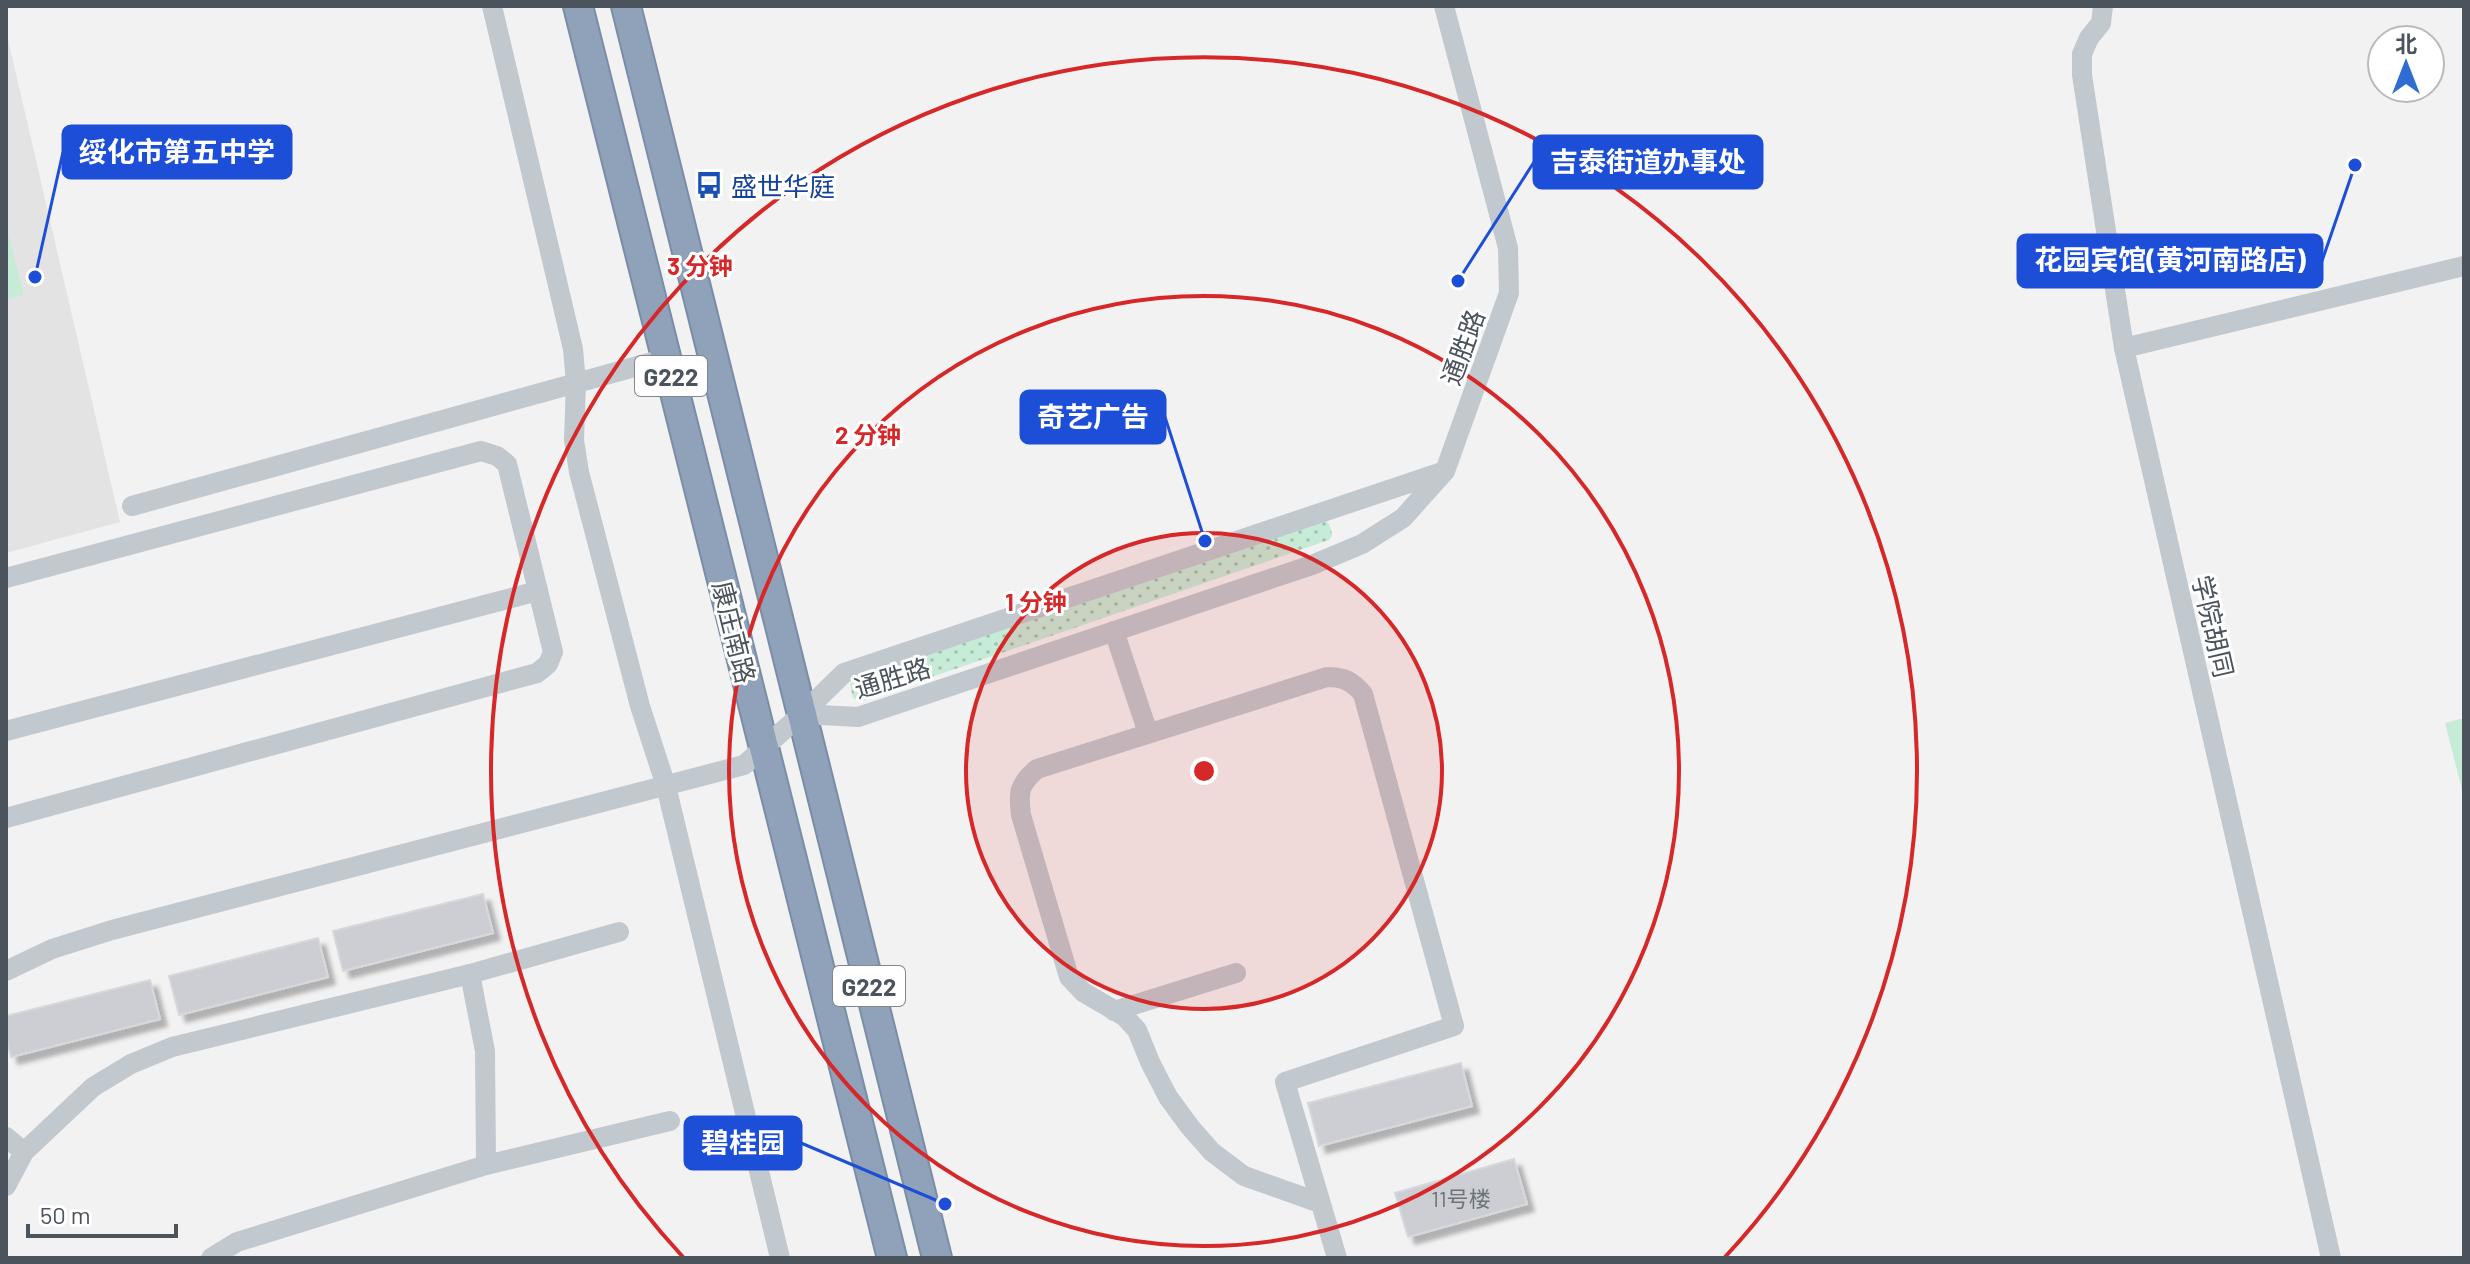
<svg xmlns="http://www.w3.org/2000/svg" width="2470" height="1264" font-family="Barlow,'Noto Sans SC',sans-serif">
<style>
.education{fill:#e4e3e3}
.grass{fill:url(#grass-dots)}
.garden{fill:#c6ebd6}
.building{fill:#ccced3;stroke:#d6d8dc;stroke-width:2;filter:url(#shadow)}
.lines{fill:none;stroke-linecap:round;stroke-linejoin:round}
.highway-casing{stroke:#7a8da6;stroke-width:32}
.minor{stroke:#c1c8ce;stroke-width:20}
.highway{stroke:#8fa2ba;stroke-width:28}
.ring{fill:none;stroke:#d62828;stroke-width:4}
.labels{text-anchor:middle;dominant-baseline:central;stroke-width:6;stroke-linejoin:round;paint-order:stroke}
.number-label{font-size:22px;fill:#6b727a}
.shield{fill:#fff;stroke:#81878e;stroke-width:2}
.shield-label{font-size:24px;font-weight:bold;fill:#4b545d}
.transit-label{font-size:26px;fill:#164399;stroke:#fff;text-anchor:start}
.street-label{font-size:26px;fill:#4b545d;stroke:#fff}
.centre{fill:#d62828;stroke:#fff;stroke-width:4}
.ring-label{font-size:24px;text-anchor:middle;font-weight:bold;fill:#d62828;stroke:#fff;stroke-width:6;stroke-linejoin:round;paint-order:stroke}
.leader{fill:none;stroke:#1d4ed8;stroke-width:3}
.callout-dot{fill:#1d4ed8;stroke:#fff;stroke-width:3}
.callout{fill:#1d4ed8;stroke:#1d4ed8;stroke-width:3}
.callout-label{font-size:28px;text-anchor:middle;font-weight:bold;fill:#fff}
</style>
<defs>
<pattern id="grass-dots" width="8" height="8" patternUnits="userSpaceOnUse" patternTransform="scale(2)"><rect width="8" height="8" fill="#c6ebd6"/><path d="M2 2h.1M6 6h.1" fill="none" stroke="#a3c1b1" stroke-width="1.8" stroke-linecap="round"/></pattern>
<filter id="shadow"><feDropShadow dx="7" dy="7" stdDeviation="2" flood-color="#0004"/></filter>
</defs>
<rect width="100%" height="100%" fill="#f3f2f2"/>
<path class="education" d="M6,31L120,522L6,553Z"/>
<path class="grass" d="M1322,518C1330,522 1331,528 1332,536L1329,540L862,701L853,698L850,684L857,678Z"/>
<g class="garden">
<path d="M6,226L24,295L6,300Z"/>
<path d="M2464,718V797L2445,723Z"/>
</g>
<g class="building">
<path d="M483,894L493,933L343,971L333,931Z"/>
<path d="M318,938L328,977L179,1015L169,976Z"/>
<path d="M150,980L160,1019L11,1057L6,1037V1016Z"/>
<path d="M1461,1063L1472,1106L1319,1146L1308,1103Z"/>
<path d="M1514,1159L1527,1204L1408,1237L1395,1193Z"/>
</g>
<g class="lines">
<g class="highway-casing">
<g id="highway">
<path d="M578,6L892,1258"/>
<path d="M626,6L937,1258"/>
</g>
</g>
<g class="minor">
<path d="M492,6L573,349L576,383L574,440L579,472L640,706L666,786L780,1258"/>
<path d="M2103,6L2101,23L2089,38L2082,54V75L2124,348L2331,1258"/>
<path d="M2124,348L2464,266"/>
<path d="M132,506L667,358"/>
<path d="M6,578L481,451L497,456L507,464L553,652L548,664L537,673L6,818"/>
<path d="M1114,631L1148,733"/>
<path d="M802,714L858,717L1312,565L1362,544L1403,518L1445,471L1509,293L1508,248L1444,6"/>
<path d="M6,731L538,591"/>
<path d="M6,971L52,949L112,930L744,765L802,714L844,673L1445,471"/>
<path d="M470,974L485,1051L486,1165"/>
<path d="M1114,1011L1236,973"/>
<path d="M6,1137L24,1152"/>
<path d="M6,1186L24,1152L93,1087L131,1064L172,1047L470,974L619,932"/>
<path d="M1320,1203L1244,1176L1212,1152L1190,1127L1168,1097L1150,1062L1137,1030L1124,1016L1083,992L1069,977L1021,815C1018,792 1019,784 1037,769L1327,677C1344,677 1352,681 1363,694L1454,1026L1285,1082L1337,1258"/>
<path d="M211,1258L237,1242L486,1165L670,1121"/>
</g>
<use href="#highway" class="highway"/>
</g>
<circle cx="1204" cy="771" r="238" fill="#d62828" fill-opacity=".12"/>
<g class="ring">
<circle cx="1204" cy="771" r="238"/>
<circle cx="1204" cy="771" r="475"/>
<path d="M683 1257A713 713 0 1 1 1725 1257"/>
</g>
<defs>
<g id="bus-bare" transform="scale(2.16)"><path d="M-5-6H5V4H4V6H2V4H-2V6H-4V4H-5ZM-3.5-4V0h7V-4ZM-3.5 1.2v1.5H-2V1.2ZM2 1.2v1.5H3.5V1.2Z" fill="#1a4fb4" stroke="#fff" stroke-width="2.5" paint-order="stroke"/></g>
</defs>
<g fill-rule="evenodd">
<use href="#bus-bare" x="709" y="185"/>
</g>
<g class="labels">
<g class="number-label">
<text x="1461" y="1198">11号楼</text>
</g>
<g class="shield">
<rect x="635" y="356" width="72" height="40" rx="6"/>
<rect x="833" y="966" width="72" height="40" rx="6"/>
</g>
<g class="shield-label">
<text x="671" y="376">G222</text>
<text x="869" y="986">G222</text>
</g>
<g class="transit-label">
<text x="731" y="185">盛世华庭</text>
</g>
<g class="street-label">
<text transform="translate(1462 347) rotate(-70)">通胜路</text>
<text transform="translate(2214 626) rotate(77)">学院胡同</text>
<text transform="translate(735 632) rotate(76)">康庄南路</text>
<text transform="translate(892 677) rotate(-17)">通胜路</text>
</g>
</g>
<circle cx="1204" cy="771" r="12" class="centre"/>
<g class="ring-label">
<text x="700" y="275">3 分钟</text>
<text x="868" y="444">2 分钟</text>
<text x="1036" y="611">1 分钟</text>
</g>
<path class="leader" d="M35 277L63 152M1458 281L1534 162M2355 165L2322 261M1205 541L1165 417M945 1204L801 1143"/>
<g class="callout-dot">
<circle cx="35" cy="277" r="8"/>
<circle cx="1458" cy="281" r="8"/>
<circle cx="2355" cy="165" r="8"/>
<circle cx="1205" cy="541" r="8"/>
<circle cx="945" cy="1204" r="8"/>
</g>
<g class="callout">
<rect x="63" y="126" width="228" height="52" rx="8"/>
<rect x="1534" y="136" width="228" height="52" rx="8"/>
<rect x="2018" y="235" width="304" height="52" rx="8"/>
<rect x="1021" y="391" width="144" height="52" rx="8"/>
<rect x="685" y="1117" width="116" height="52" rx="8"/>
</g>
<g class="callout-label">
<text x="177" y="162">绥化市第五中学</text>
<text x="1648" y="172">吉泰街道办事处</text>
<text x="2170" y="270">花园宾馆(黄河南路店)</text>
<text x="1093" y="427">奇艺广告</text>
<text x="743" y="1153">碧桂园</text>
</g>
<rect width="2470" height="1264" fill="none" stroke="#4b545d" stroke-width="16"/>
<g transform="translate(2406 64)"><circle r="38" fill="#ffffff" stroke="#b7bbbe" stroke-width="2"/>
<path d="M0-6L14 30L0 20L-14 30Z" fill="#2f6ed0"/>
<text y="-12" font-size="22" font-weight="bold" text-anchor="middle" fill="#4b545d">北</text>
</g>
<path d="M28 1224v12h148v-12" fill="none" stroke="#4b545d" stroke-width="4"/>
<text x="40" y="1224" font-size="24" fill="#4b545d" stroke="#ffffff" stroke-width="6" paint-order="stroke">50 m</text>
</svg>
